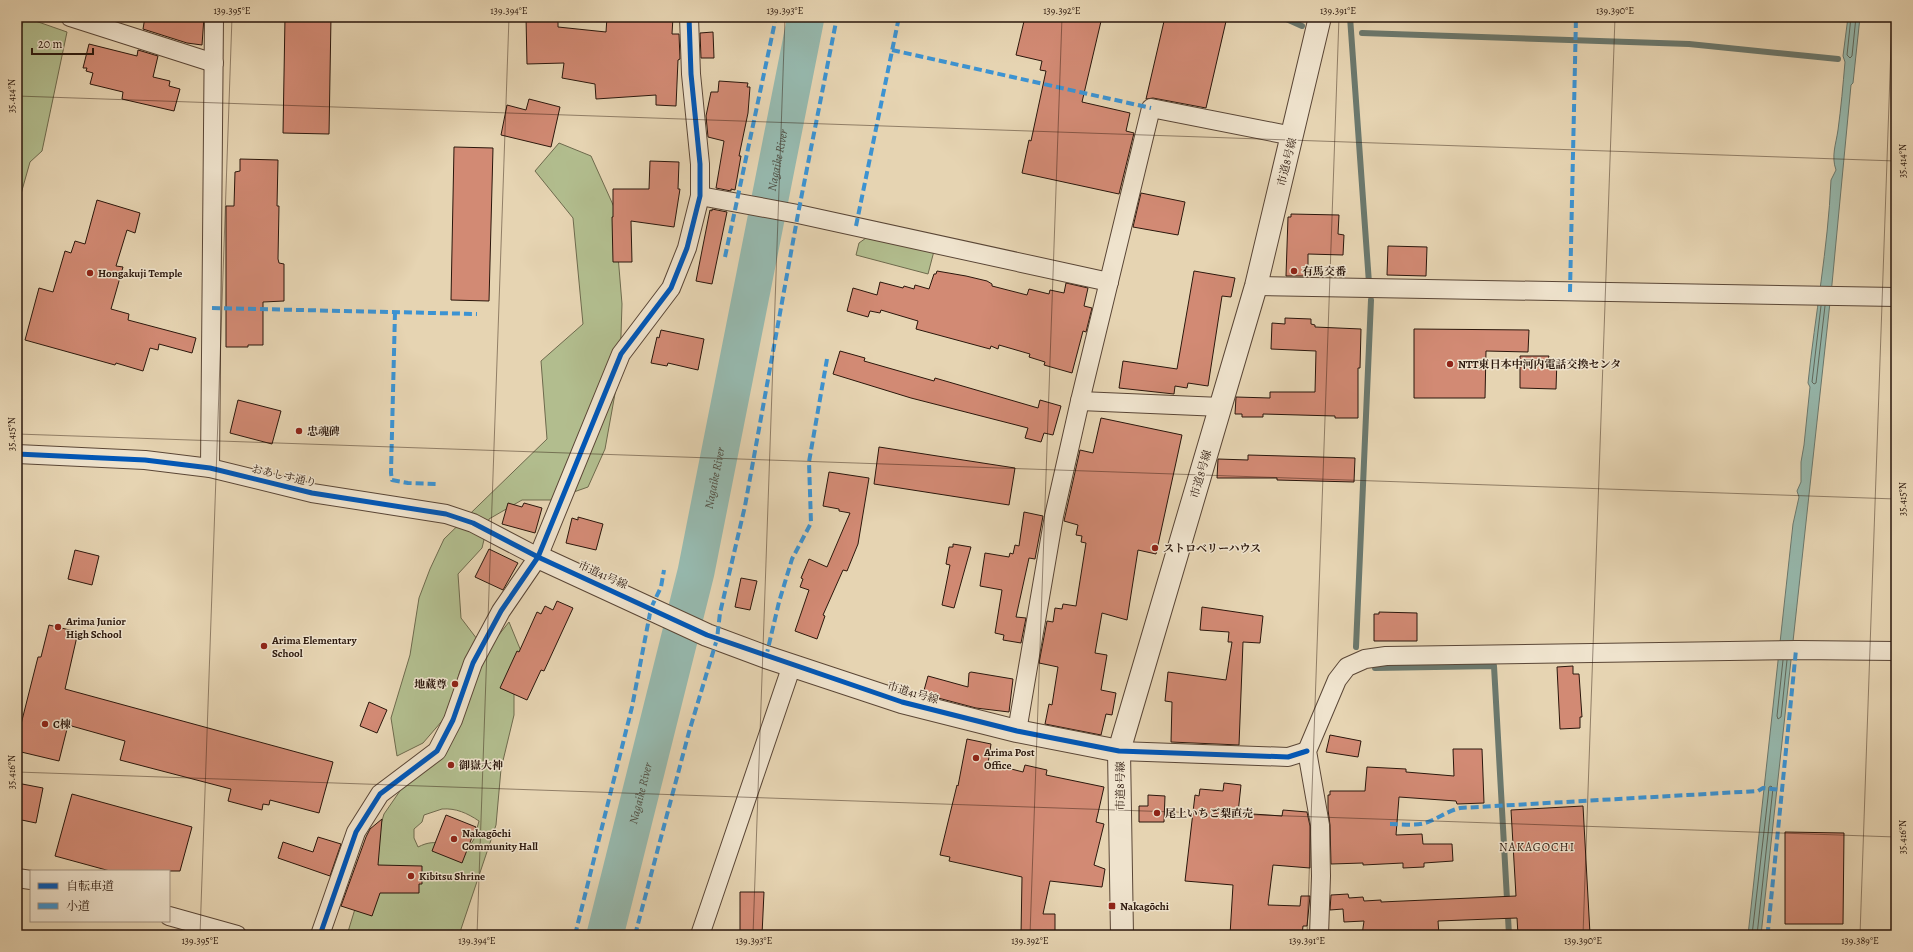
<svg xmlns="http://www.w3.org/2000/svg" width="1913" height="952" font-family="Alegreya,'Noto Serif JP',serif">
<style>
.green{fill:#b2bd8e;stroke:#6e6a4d;fill-rule:evenodd}
.water{fill:#96b8ad;stroke:#6b786d}
.lines{fill:none;stroke-linecap:round;stroke-linejoin:round}
.shore{stroke:#60685c;stroke-width:1}
.stream{stroke:#6b786d;stroke-width:6}
.river{stroke:#96b8ad;stroke-width:37}
.building{fill:#d28a74;stroke:#2b170c}
.minor-casing{stroke:#5a4636;stroke-width:20}
.tertiary-casing{stroke:#5a4636;stroke-width:24}
.minor{stroke:#efe3cd;stroke-width:18}
.tertiary{stroke:#efe3cd;stroke-width:22}
.quiet{stroke:#3c93d2;stroke-width:4;stroke-dasharray:8 4;stroke-linecap:butt}
.cycleway-casing{stroke:#efe3cd;stroke-width:8}
.cycleway{stroke:#0057b8;stroke-width:5}
.ticks{fill:none;stroke:#2b170c;stroke-width:1;stroke-opacity:0.45}
.poi-dot{fill:#8f2418;stroke:#efe3cd;stroke-width:1.5}
.labels{text-anchor:middle;dominant-baseline:central;stroke-width:3;stroke-linejoin:round;paint-order:stroke}
.street-label{font-size:11px;fill:#2b170c;stroke:#efe3cd}
.poi-label{font-size:11px;font-weight:bold;fill:#2b170c;stroke:#efe3cd;text-anchor:start}
.water-label{font-size:12px;font-style:italic;fill:#504f44;stroke:#efe3cd}
.neighbourhood-label{font-size:12px;letter-spacing:1px;fill:#2b170c;stroke:#efe3cd}
.neatline{fill:none;stroke:#2b170c;stroke-width:1.5}
.ticks-label{font-size:10px;text-anchor:middle;fill:#2b170c}
</style>
<rect width="100%" height="100%" fill="#e6d4b2"/>
<filter id="stains"><feTurbulence type="fractalNoise" baseFrequency=".005" numOctaves="4"/><feColorMatrix values="0 0 0 0 .2 0 0 0 0 .09 0 0 0 0 .02 0 0 0 .5 -.17"/></filter>
<radialGradient id="worn" r=".72"><stop offset=".6" stop-color="#630" stop-opacity="0"/><stop offset="1" stop-color="#630" stop-opacity=".3"/></radialGradient>
<g class="green">
<path d="M24,17L67,32L42,151L30,162L17,208V49Z"/>
<path d="M559,143L591,156L614,207L622,304L620,366L605,449L588,487L551,500H522L489,519L482,548L458,574L461,618L477,639L460,671L448,714L423,743L397,756L391,718L410,655L419,598L430,569L444,539L547,439L541,361L583,324L573,218L535,171Z"/>
<path d="M866,238L934,251L928,274L856,255L859,243Z"/>
<path d="M509,622L523,656L514,686V715L501,769L496,825L459,935H347L384,814L413,772L444,745L467,682L494,641ZM442,809C456,808 467,813 479,821L474,839L464,855C446,846 438,837 418,847L414,838V829L422,822L424,815Z"/>
</g>
<path class="water" d="M1848,17H1860L1853,83L1851,85L1832,284L1761,935H1748L1793,524L1799,497L1797,491L1801,482V462L1804,445L1810,387L1808,383C1815,316 1828,248 1831,180L1836,170C1831,156 1836,144 1838,130C1841,108 1843,85 1845,62L1843,56Z"/>
<g class="lines">
<g class="shore">
<path d="M1851,17L1847,55L1850,58L1852,56L1856,17"/>
<path d="M1821,306L1812,382L1814,384L1816,383L1825,306"/>
<path d="M1783,660L1777,716L1778,719L1781,717L1787,660"/>
<path d="M1752,935L1768,797L1769,787L1771,786L1773,788L1772,797L1757,935"/>
</g>
<g class="stream">
<path d="M1282,17L1302,26"/>
<path d="M1350,17L1369,283"/>
<path d="M1362,33L1689,44L1838,59"/>
<path d="M1356,647L1371,300"/>
<path d="M1375,668L1494,666L1509,935"/>
</g>
<path class="river" id="s1" d="M605,935L696,572L806,17"/>
</g>
<g class="building">
<path d="M145,17H204L202,45L187,43L143,29Z"/>
<path d="M285,17H331L329,134L283,133Z"/>
<path d="M526,17H558V27L606,32L607,17H673L672,34H679L680,59L678,60L676,106L656,105V95L596,99L595,84L562,78L564,63L527,64Z"/>
<path d="M1025,17H1102L1082,102L1130,113L1126,131L1134,133L1119,194L1022,173L1029,140L1031,141L1046,71L1040,70L1042,61L1016,55Z"/>
<path d="M1165,17H1227L1206,108L1153,98L1146,99Z"/>
<path d="M713,32L714,58H701L700,33Z"/>
<path d="M89,44L137,56L138,50L158,56L153,77L170,81L169,86L180,89L174,111L122,99L123,92L90,84L93,73L86,71L87,68H83Z"/>
<path d="M719,81L748,83L747,87H750L748,113L739,156H741L735,190L731,189V191L716,188L724,141L708,137L706,116L711,92H718Z"/>
<path d="M529,99L560,107L551,147L501,135L507,105L526,110Z"/>
<path d="M454,147L493,148L489,301L451,300Z"/>
<path d="M240,159L278,160L277,206H279L278,259L279,263L284,264V301L263,302V345H248V347H226V206H234L235,172L240,171Z"/>
<path d="M650,161L679,162L678,189H680L674,227L631,221L632,262H613L612,217H613V189H649Z"/>
<path d="M1141,193L1185,202L1178,235L1133,227Z"/>
<path d="M97,200L140,213L135,233L127,230L116,266L123,267L111,309L129,314L128,320L196,338L192,353L159,344L158,350L150,348L143,371L116,363L115,365L25,340L39,288L53,292L65,251L71,253L75,241L85,244Z"/>
<path d="M712,209L727,212L712,284L696,281L710,210L712,211Z"/>
<path d="M1291,214L1339,215L1338,234L1344,235L1343,255L1308,254V276H1286L1288,217H1291Z"/>
<path d="M1388,246L1427,247L1426,276L1387,275Z"/>
<path d="M937,271L966,276L987,281L992,284V286L1027,295L1029,289L1049,294L1050,290L1064,293L1066,283L1088,288L1084,306L1092,308L1086,332L1083,331L1072,373L1044,365L1045,362L1029,357L1030,354L999,345L998,349L991,346L990,349L916,329L918,321L881,310L880,313L870,311L868,317L847,311L853,288L877,295L880,282L903,288L904,286L914,289L915,285L929,289L934,274H936Z"/>
<path d="M1194,271L1235,278L1231,297L1222,296L1208,386L1188,383L1187,388L1175,386L1174,394L1119,388L1123,361L1177,369Z"/>
<path d="M1285,318L1311,319V324L1315,325V327L1361,329L1360,368H1358V418H1335V416L1263,414V417H1242V414H1235L1236,397L1270,398V392H1315L1316,351L1271,349L1272,323L1285,324Z"/>
<path d="M1414,329L1529,330L1528,352L1486,351L1485,398H1414Z"/>
<path d="M661,330L704,339L698,370L668,363L667,366L651,363L657,337L659,338Z"/>
<path d="M840,351L865,358L864,361L934,381L935,378L1038,408L1040,400L1061,406L1053,435L1044,433L1041,442L1025,438L1028,428L911,398L833,374Z"/>
<path d="M1520,356H1549L1548,359H1557L1556,389L1520,388Z"/>
<path d="M238,400L281,411L272,444L230,433Z"/>
<path d="M1101,418L1182,435L1156,554L1138,550L1127,620L1102,613L1095,653L1107,655L1101,690L1116,693L1112,715L1106,714L1101,735L1045,724L1049,704L1052,705L1058,667L1039,663L1047,621L1053,622L1055,608L1062,609L1063,604L1076,606L1086,543L1081,542L1082,536L1076,535L1078,525L1064,521L1080,450L1093,453Z"/>
<path d="M879,447L1015,468L1009,505L874,484Z"/>
<path d="M1248,455L1355,458L1354,482L1277,480V478H1217L1218,459L1248,460Z"/>
<path d="M829,472L869,478L858,544L847,571L843,570L823,615L825,616L817,639L795,631L809,590L800,587L803,579L801,578L809,559L827,567L850,513L839,511V509L823,506Z"/>
<path d="M508,503L522,507L524,503L542,508L535,533L502,524Z"/>
<path d="M1024,512L1043,516L1035,559L1029,558L1016,617L1026,618L1021,643L1003,640L1004,635L995,633L1002,590L980,586L985,553L1009,557L1010,553L1013,554L1015,545L1019,546Z"/>
<path d="M578,517L603,524L596,550L566,543L572,518L578,520Z"/>
<path d="M953,544L971,547L954,608L942,605L950,565L946,564L949,547H953Z"/>
<path d="M489,549L518,563L503,590L475,577Z"/>
<path d="M75,550L99,556L92,585L68,579Z"/>
<path d="M741,578L757,581L750,610L735,607Z"/>
<path d="M557,601L573,608L544,671L541,670L527,700L500,688L517,651L519,652L537,612L541,614L545,606L553,610Z"/>
<path d="M1202,607L1263,616L1260,643L1243,642L1239,745L1171,742L1172,702L1165,701L1168,672L1226,680L1232,642H1228L1229,632L1200,630Z"/>
<path d="M1379,612L1417,613V641H1374V614H1379Z"/>
<path d="M49,625L78,632L65,689L333,762L319,813L270,800L269,805L263,804L262,810L228,801L231,789L120,760L125,741L68,725L59,761L17,751V740L38,657H41Z"/>
<path d="M1573,666V674H1579L1582,717H1580V728L1560,729L1557,667Z"/>
<path d="M971,672L1013,679L1009,712L976,708L923,694L928,676L968,687L969,673Z"/>
<path d="M369,702L387,710L377,733L360,726Z"/>
<path d="M1330,735L1361,741L1358,757L1326,752Z"/>
<path d="M967,739L991,744L988,763L1023,772L1025,765L1047,770L1046,775L1104,787L1096,822L1104,824L1094,865L1105,869L1102,887L1050,881L1043,914H1055V935H1021L1022,877L949,861L950,857L940,855L957,785L958,786Z"/>
<path d="M1453,749H1482L1484,803L1457,804L1456,801L1399,797L1396,835L1422,834L1423,844H1452L1453,861L1424,863V867L1403,868V863L1363,865V863L1331,864L1330,825L1328,810V795H1330V791H1365L1367,767L1406,769V772L1454,776Z"/>
<path d="M17,783L43,788L36,823L17,819Z"/>
<path d="M1224,783L1241,785L1238,813L1282,816L1283,810L1307,812L1310,826V868L1273,865L1268,905L1300,906L1301,896H1310L1307,926H1303L1302,935H1230L1233,885L1185,881L1195,795L1199,796L1200,789L1223,791Z"/>
<path d="M72,794L192,827L180,871H110L55,856Z"/>
<path d="M1148,795L1165,796L1164,822H1139V806H1148Z"/>
<path d="M1583,806L1590,934L1518,935L1517,918L1438,921L1439,935H1362L1364,921L1344,922L1343,909L1330,910L1331,895L1348,894L1349,898L1363,897L1364,901L1381,900V902L1516,896L1511,810Z"/>
<path d="M446,815L476,827L462,863L432,851Z"/>
<path d="M382,819L378,865L422,866V884H419V893H380L372,916L341,906L366,837L370,829Z"/>
<path d="M1785,832L1844,833L1843,924H1785Z"/>
<path d="M318,837L341,844L330,876L278,858L283,842L313,852Z"/>
<path d="M740,892H764L762,935H740Z"/>
</g>
<g class="lines">
<g class="minor-casing">
<g id="minor">
<path d="M70,17L214,63"/>
<path d="M700,196L798,214L1109,282"/>
<path d="M1256,286L1896,297"/>
<path d="M1080,401L1221,407"/>
<path d="M17,454L145,460L210,468L312,493L446,514L473,523L538,557"/>
<path d="M210,468L214,17"/>
<path d="M1017,731L1054,516L1080,401L1151,108L1293,136"/>
<path d="M1119,751L1288,757L1307,751"/>
<path d="M17,878L31,880"/>
<path d="M169,916L237,935"/>
<path d="M320,935L356,832L380,794L437,751L453,720L473,663L501,611L538,557L621,354L671,288L687,248L700,196V164L691,74L689,17"/>
<path d="M700,935L792,665"/>
<path d="M1319,935L1321,876L1320,825L1307,751L1337,680L1347,667L1365,659L1386,656L1796,650L1896,651"/>
</g>
</g>
<g class="tertiary-casing">
<g id="tertiary">
<path d="M538,557L707,635L766,657L902,702L1017,731L1119,751"/>
<path d="M1122,935L1119,751L1256,286L1320,17"/>
</g>
</g>
<use href="#minor" class="minor"/>
<use href="#tertiary" class="tertiary"/>
<g class="quiet">
<path d="M892,50L1151,108"/>
<path d="M856,226L899,17"/>
<path d="M725,257L776,17"/>
<path d="M1570,292L1576,17"/>
<path d="M212,308L477,314"/>
<path d="M395,312L391,473L392,480L408,483L437,484"/>
<path d="M766,657L779,602L792,559L811,523L809,462L827,359"/>
<path d="M1390,824C1401,824 1415,826 1425,823C1438,819 1447,811 1460,808L1758,791L1763,788L1782,790"/>
<path d="M575,935L632,707L651,608L661,587L664,570"/>
<path d="M635,935L689,732L717,639L720,613L745,506L798,214L837,17"/>
<path d="M1769,935L1768,930L1796,650"/>
</g>
<g class="cycleway-casing">
<g id="cycleway">
<path d="M17,454L145,460L210,468L312,493L446,514L473,523L538,557L707,635L902,702L1017,731L1119,751L1288,757L1307,751"/>
<path d="M320,935L356,832L380,794L437,751L453,720L473,663L501,611L538,557L621,354L671,288L687,248L700,196V164L691,74L689,17"/>
</g>
</g>
<use href="#cycleway" class="cycleway"/>
</g>
<path class="ticks" d="M17,96L1896,161M17,434L1896,499M17,772L1896,837M200,935L232,17M477,935L509,17M753,935L785,17M1030,935L1062,17M1307,935L1339,17M1583,935L1615,17M1860,935L1892,17"/>
<g class="poi-dot">
<circle cx="1294" cy="271" r="4"/>
<circle cx="90" cy="273" r="4"/>
<circle cx="1450" cy="364" r="4"/>
<circle cx="299" cy="431" r="4"/>
<circle cx="1155" cy="548" r="4"/>
<circle cx="58" cy="627" r="4"/>
<circle cx="264" cy="646" r="4"/>
<circle cx="455" cy="684" r="4"/>
<circle cx="45" cy="724" r="4"/>
<circle cx="976" cy="758" r="4"/>
<circle cx="451" cy="765" r="4"/>
<circle cx="1157" cy="813" r="4"/>
<circle cx="454" cy="839" r="4"/>
<circle cx="411" cy="876" r="4"/>
<rect x="1108" y="902" width="8" height="8" rx="2"/>
</g>
<g class="labels">
<g class="street-label">
<text transform="translate(1287 162) rotate(-76)">市道8号線</text>
<text transform="translate(1201 474) rotate(-74)">市道8号線</text>
<text transform="translate(284 476) rotate(13)">おあしす通り</text>
<text transform="translate(603 575) rotate(24)">市道41号線</text>
<text transform="translate(913 693) rotate(16)">市道41号線</text>
<text transform="translate(1120 786) rotate(-90)">市道8号線</text>
</g>
<g class="poi-label">
<text x="1302" y="271">有馬交番</text>
<text x="98" y="273">Hongakuji Temple</text>
<text x="1458" y="364">NTT東日本中河内電話交換センタ</text>
<text x="307" y="431">忠魂碑</text>
<text x="1163" y="548">ストロベリーハウス</text>
<text x="66" y="621">Arima Junior<tspan x="66" dy="13">High School</tspan></text>
<text x="272" y="640">Arima Elementary<tspan x="272" dy="13">School</tspan></text>
<text x="447" y="684" text-anchor="end">地蔵尊</text>
<text x="53" y="724">C棟</text>
<text x="984" y="752">Arima Post<tspan x="984" dy="13">Office</tspan></text>
<text x="459" y="765">御嶽大神</text>
<text x="1165" y="813">尾上いちご梨直売</text>
<text x="462" y="833">Nakagōchi<tspan x="462" dy="13">Community Hall</tspan></text>
<text x="419" y="876">Kibitsu Shrine</text>
<text x="1120" y="906">Nakagōchi</text>
</g>
<g class="water-label">
<text stroke="none"><textPath href="#s1" startOffset="794">Nagaike River</textPath></text>
<text stroke="none"><textPath href="#s1" startOffset="470">Nagaike River</textPath></text>
<text stroke="none"><textPath href="#s1" startOffset="146">Nagaike River</textPath></text>
</g>
<g class="neighbourhood-label">
<text x="1537" y="847">NAKAGOCHI</text>
</g>
</g>
<rect width="1913" height="952" fill="none" stroke="#e6d4b2" stroke-width="44"/>
<rect x="30" y="870" width="140" height="52" fill="#efe3cd" stroke="#a19180"/>
<rect x="38" y="883" width="20" height="6" fill="#0057b8" stroke="#a19180"/>
<text x="66" y="890" font-size="12" fill="#2b170c">自転車道</text>
<rect x="38" y="903" width="20" height="6" fill="#3c93d2" stroke="#a19180"/>
<text x="66" y="910" font-size="12" fill="#2b170c">小道</text>
<path d="M32 48v6h61v-6" fill="none" stroke="#2b170c" stroke-width="2"/>
<text x="38" y="48" font-size="12" fill="#2b170c" stroke="#efe3cd" stroke-width="3" paint-order="stroke">20 m</text>
<rect x="22" y="22" width="1869" height="908" class="neatline"/>
<g class="ticks-label">
<text x="232" y="14">139.395°E</text>
<text x="509" y="14">139.394°E</text>
<text x="785" y="14">139.393°E</text>
<text x="1062" y="14">139.392°E</text>
<text x="1338" y="14">139.391°E</text>
<text x="1615" y="14">139.390°E</text>
<text transform="translate(11 96) rotate(-90)" y="4">35.414°N</text>
<text transform="translate(1902 161) rotate(-90)" y="4">35.414°N</text>
<text transform="translate(11 434) rotate(-90)" y="4">35.415°N</text>
<text transform="translate(1902 499) rotate(-90)" y="4">35.415°N</text>
<text transform="translate(11 772) rotate(-90)" y="4">35.416°N</text>
<text transform="translate(1902 837) rotate(-90)" y="4">35.416°N</text>
<text x="200" y="944">139.395°E</text>
<text x="477" y="944">139.394°E</text>
<text x="754" y="944">139.393°E</text>
<text x="1030" y="944">139.392°E</text>
<text x="1307" y="944">139.391°E</text>
<text x="1583" y="944">139.390°E</text>
<text x="1860" y="944">139.389°E</text>
</g>
<rect width="100%" height="100%" filter="url(#stains)"/>
<rect width="100%" height="100%" fill="url(#worn)"/>
</svg>
